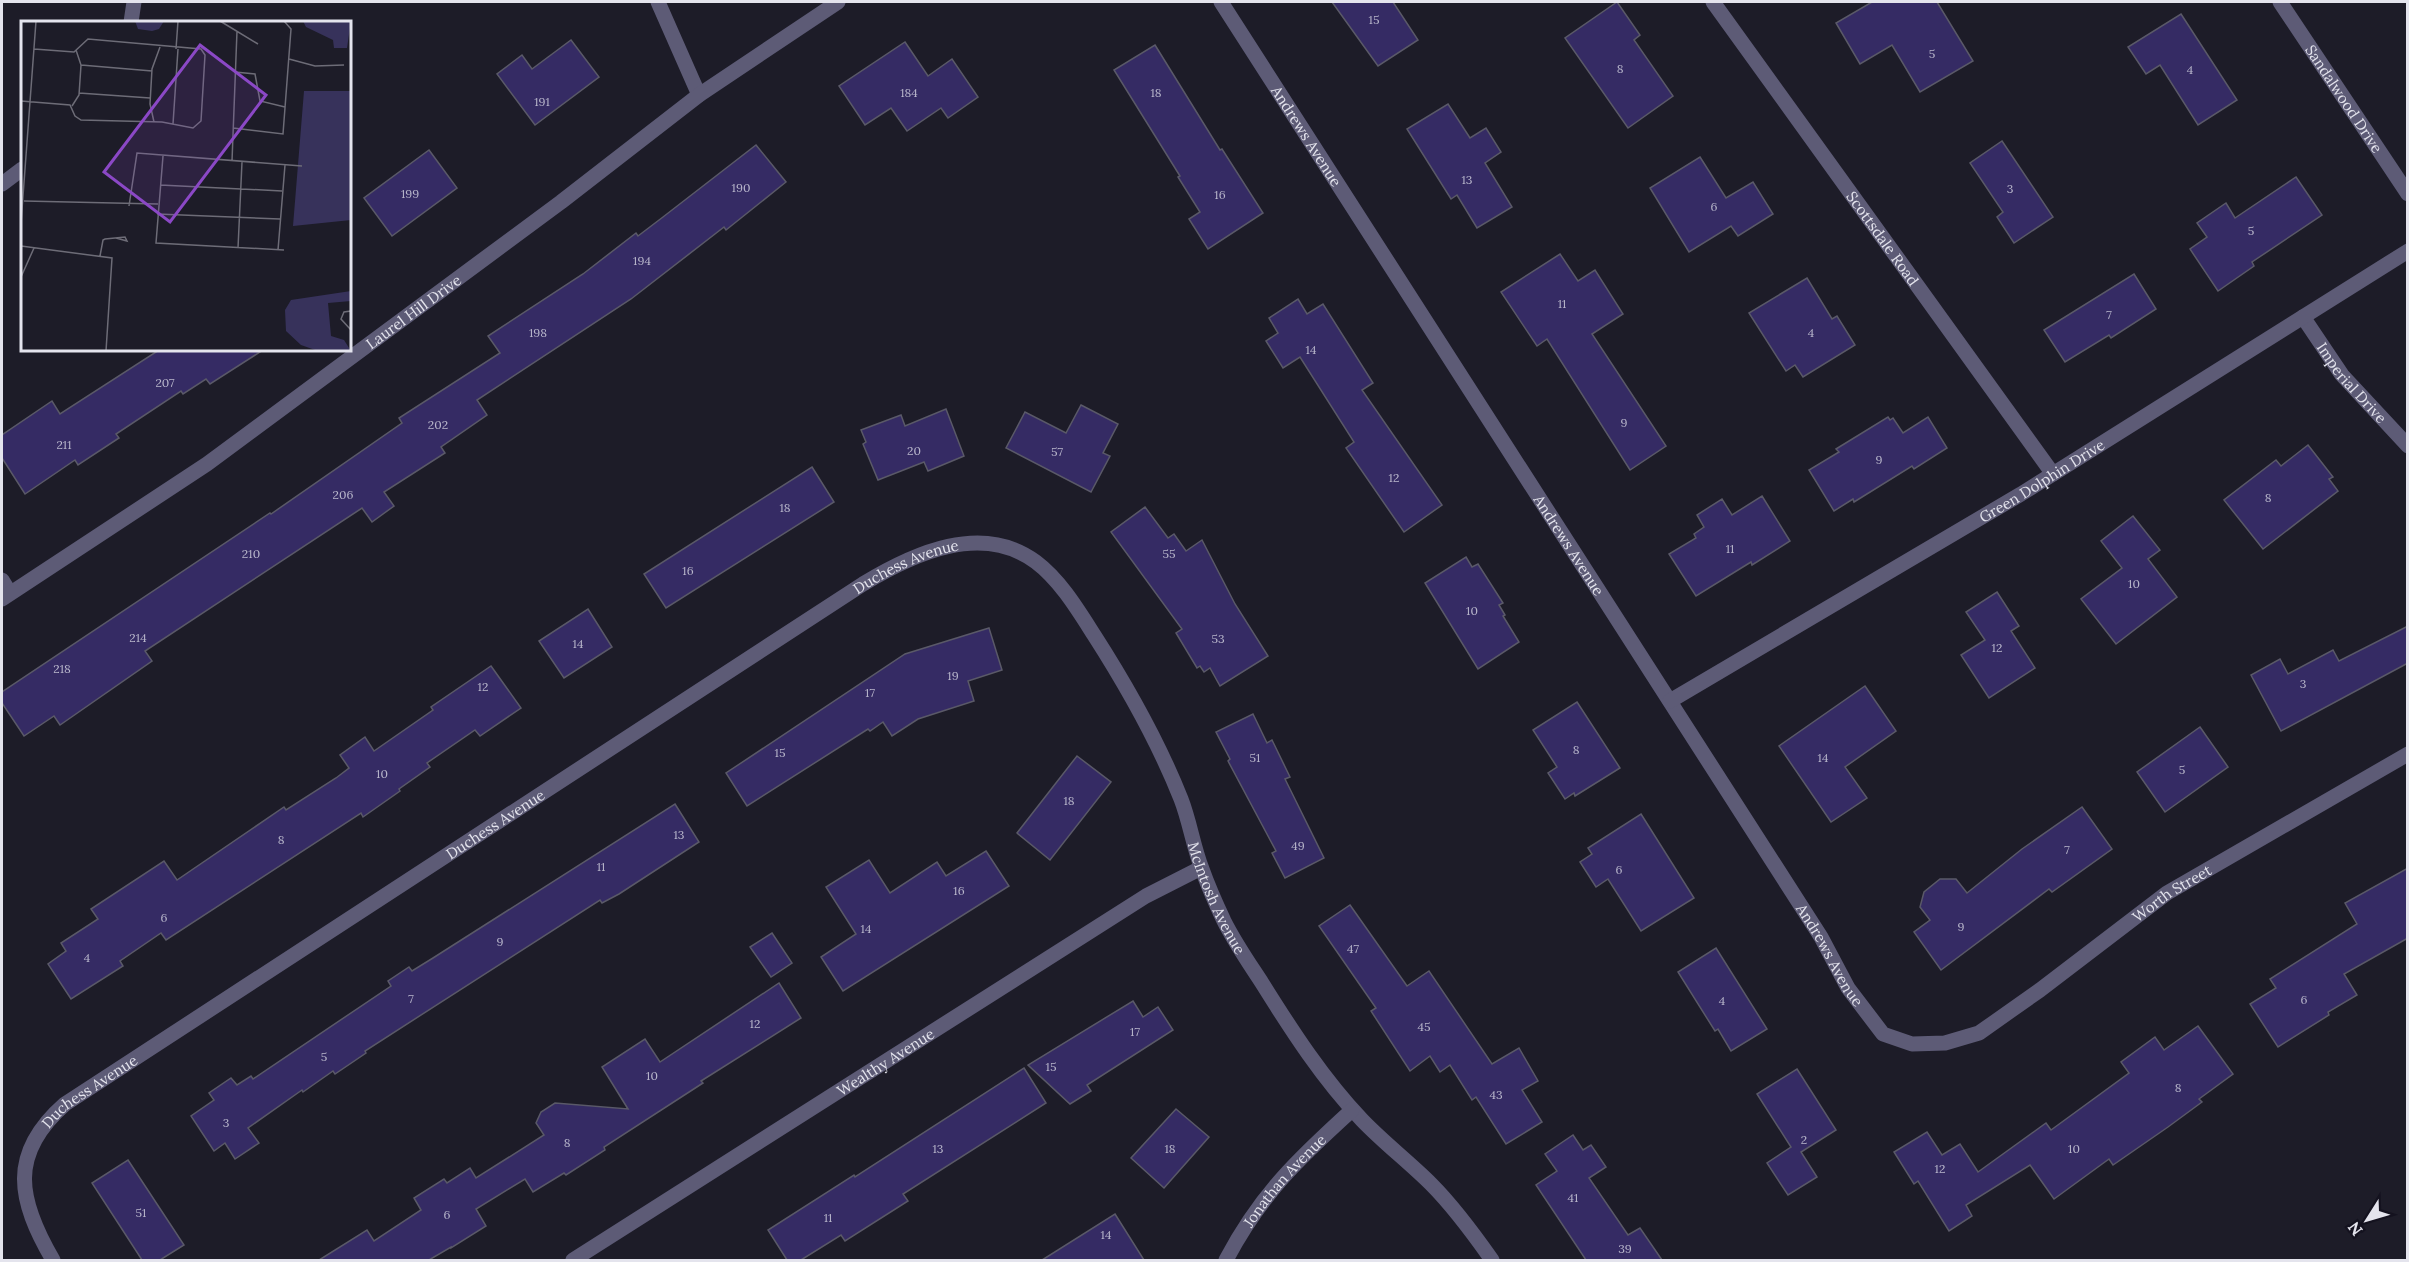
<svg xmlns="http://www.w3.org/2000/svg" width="2409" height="1262" font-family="Lora,serif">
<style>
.building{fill:#352b64;stroke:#5a5968;stroke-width:1.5}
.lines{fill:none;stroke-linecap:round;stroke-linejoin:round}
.street{stroke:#5d5b76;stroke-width:15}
.labels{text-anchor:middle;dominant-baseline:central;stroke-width:4.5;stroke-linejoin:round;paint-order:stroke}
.number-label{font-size:12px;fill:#b8b6cb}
.street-label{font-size:15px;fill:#e4e4ed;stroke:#14121f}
.inset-road{fill:none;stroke:#6d6c77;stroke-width:1.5}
.view{fill:#8b48c6;fill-opacity:0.15;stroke:#8b48c6;stroke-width:3}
.inset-edge{fill:none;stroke:#e4e4ed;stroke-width:3}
</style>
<rect width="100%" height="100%" fill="#1d1c28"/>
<g class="building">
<path d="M1332,2H1393L1418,40L1378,66Z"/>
<path d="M1617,2L1640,35L1634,40L1673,96L1628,128L1565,38Z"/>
<path d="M1872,2H1937L1973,61L1920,92L1892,45L1860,64L1836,23Z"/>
<path d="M2181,14L2237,100L2198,125L2160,65L2146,74L2128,47Z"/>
<path d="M571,40L599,77L535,125L497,74L522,55L532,69Z"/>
<path d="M905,42L928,76L952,59L978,97L948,118L941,108L907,131L891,108L865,125L839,86Z"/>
<path d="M1155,45L1220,150L1222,149L1263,213L1208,249L1189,219L1200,212L1178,177L1180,176L1114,70Z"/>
<path d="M1448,104L1470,138L1486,128L1501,152L1485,163L1512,207L1477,228L1457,195L1451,199L1407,129Z"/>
<path d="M2002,141L2053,217L2014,243L1997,217L2003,212L1970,163Z"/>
<path d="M756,145L786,182L726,230L724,227L631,299L477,400L487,415L441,447L445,453L384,492L394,506L372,522L362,508L145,651L152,661L60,725L54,716L24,736L2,703V692L270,513L271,514L402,423L399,418L500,353L488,336L583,274L636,233L638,236L663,217Z"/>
<path d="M429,150L457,188L392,236L364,198Z"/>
<path d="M1700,157L1726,198L1753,182L1773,214L1738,236L1731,226L1689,252L1650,188Z"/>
<path d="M2296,177L2322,215L2252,262L2254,266L2218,291L2190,249L2207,237L2197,223L2226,203L2235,218Z"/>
<path d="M1560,254L1578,281L1595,270L1623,314L1592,334L1666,446L1630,470L1547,339L1537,346L1501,292Z"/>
<path d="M2134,274L2156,309L2111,338L2109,335L2065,362L2044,330Z"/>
<path d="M1807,278L1832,319L1837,316L1855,345L1803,377L1795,365L1786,371L1749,313Z"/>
<path d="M1298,299L1307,314L1323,304L1373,383L1362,390L1442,505L1404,532L1346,448L1354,442L1300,357L1283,368L1266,341L1278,333L1269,318Z"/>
<path d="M159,350H263L210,384L206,379L183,394L181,391L116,434L119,438L78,465L75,460L25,494L2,458V435L52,401L60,414Z"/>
<path d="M1081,405L1118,424L1103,453L1110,456L1091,492L1006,448L1025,412L1066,433Z"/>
<path d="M946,409L964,456L928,471L924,462L878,480L863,444L866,442L861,430L901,415L905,426Z"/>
<path d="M1888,417L1890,420L1893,418L1903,433L1928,417L1947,448L1914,469L1912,466L1854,502L1853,499L1834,511L1809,470L1839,452L1836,449Z"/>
<path d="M2308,445L2333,477L2329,479L2338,491L2263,549L2224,500L2276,460L2281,466Z"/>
<path d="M812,467L834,502L666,608L644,574Z"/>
<path d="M1762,496L1790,541L1752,565L1751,562L1696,596L1669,554L1696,538L1694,534L1704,527L1697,515L1722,499L1732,515Z"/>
<path d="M1145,507L1168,538L1174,534L1186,551L1202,540L1235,604L1268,656L1220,686L1210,668L1204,672L1200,666L1197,668L1176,633L1182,629L1111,532Z"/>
<path d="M2133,516L2160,550L2148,559L2177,597L2116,644L2081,599L2122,568L2101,541Z"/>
<path d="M1466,557L1472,567L1478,564L1503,603L1499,605L1505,615L1503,616L1519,642L1478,669L1425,583Z"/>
<path d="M1997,592L2019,626L2011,631L2035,668L1989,698L1961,655L1985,640L1966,612Z"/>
<path d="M588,609L612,647L564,678L539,641Z"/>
<path d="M2408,626V663L2281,731L2251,675L2280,659L2288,674L2333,650L2339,661Z"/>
<path d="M989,628L1002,670L968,681L974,701L918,719L892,736L883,722L870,731L868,729L747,806L726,773L905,654Z"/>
<path d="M491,666L521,708L480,736L475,730L427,763L430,767L399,789L400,791L363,817L361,813L166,940L161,933L120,961L123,966L71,999L48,964L66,951L61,943L98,919L91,909L164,861L177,880L284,807L286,810L336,778L349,768L340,755L365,737L374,751L433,710L431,707Z"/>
<path d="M1865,686L1896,731L1845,767L1867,798L1831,822L1779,746Z"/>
<path d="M1577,702L1620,768L1575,796L1574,793L1565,799L1548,773L1557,767L1533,730Z"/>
<path d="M1253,714L1267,743L1272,740L1290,777L1285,779L1324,858L1285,878L1272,853L1276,851L1228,761L1230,759L1216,732Z"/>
<path d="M2200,727L2228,767L2165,812L2137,772Z"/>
<path d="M1077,756L1111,782L1050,860L1017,833Z"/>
<path d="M675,804L699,842L619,894L602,903L600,900L365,1051L366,1053L335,1074L333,1071L303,1092L302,1090L248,1128L259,1143L235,1159L225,1143L214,1151L191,1116L214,1100L209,1093L231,1078L237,1085L251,1076L253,1079L391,986L388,981L409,967L412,971L433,958Z"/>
<path d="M2082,807L2112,849L2052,892L2049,889L1941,970L1914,932L1930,920L1920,907L1924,892L1940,879H1956L1967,893L2022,849Z"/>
<path d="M1641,814L1694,898L1641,931L1608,879L1596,887L1580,862L1592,854L1588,848Z"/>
<path d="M986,851L1009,886L843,991L821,957L856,934L826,887L869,860L890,893L937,862L946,876Z"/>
<path d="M2408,868V938L2344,974L2357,995L2328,1012L2329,1015L2278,1047L2250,1004L2276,988L2270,979L2357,924L2345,903Z"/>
<path d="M1350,905L1407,986L1429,971L1492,1064L1519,1048L1538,1081L1522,1090L1542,1122L1506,1144L1476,1097L1472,1100L1450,1065L1440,1072L1430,1056L1410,1071L1371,1011L1376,1008L1319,926Z"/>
<path d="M772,933L792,963L771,977L750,947Z"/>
<path d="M1716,948L1767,1029L1731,1051L1718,1029L1715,1031L1678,972Z"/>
<path d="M779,983L801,1018L701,1081L703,1083L604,1147L605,1150L566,1175L564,1173L533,1192L525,1179L476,1209L486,1226L451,1248V1247L429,1260H319L367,1230L374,1241L421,1210L414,1198L444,1179L447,1183L470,1168L476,1178L544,1135L536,1123L541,1112L555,1103L628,1109L602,1067L645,1039L660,1062Z"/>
<path d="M1133,1001L1143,1017L1158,1007L1173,1030L1087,1085L1091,1091L1070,1104L1028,1065Z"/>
<path d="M2198,1026L2233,1074L2199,1099L2202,1102L2168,1127L2113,1165L2109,1159L2054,1199L2030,1165L1966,1205L1972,1216L1949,1231L1918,1181L1914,1184L1894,1152L1927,1132L1942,1155L1960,1144L1978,1172L2046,1123L2051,1130L2129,1073L2121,1062L2155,1037L2164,1050Z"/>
<path d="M1024,1068L1046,1103L903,1194L908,1201L845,1241L841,1235L801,1260H787L768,1230L854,1175L855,1177Z"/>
<path d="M1797,1069L1836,1130L1801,1152L1817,1177L1788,1195L1767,1163L1791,1147L1757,1094Z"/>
<path d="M1176,1109L1209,1137L1164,1188L1131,1158Z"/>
<path d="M1573,1135L1583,1150L1591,1145L1606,1167L1589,1178L1628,1235L1640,1228L1662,1260H1586L1536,1185L1557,1171L1545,1154Z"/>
<path d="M128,1160L184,1245L160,1260H142L92,1183Z"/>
<path d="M1115,1214L1144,1260H1042Z"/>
</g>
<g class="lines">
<g class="street">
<path d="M658,2L699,95"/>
<path id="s1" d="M1221,2L1821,937L1848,988L1883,1034L1912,1044L1945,1043L1979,1033L2040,990L2167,893L2408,754"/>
<path id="s2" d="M1713,2L2053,474"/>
<path id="s3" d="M2280,2L2408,194"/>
<path d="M131,22L134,2"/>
<path d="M2,184L22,169"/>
<path id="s4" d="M2303,317L2342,375L2408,446"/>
<path d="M2,580L10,593"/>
<path id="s5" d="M2,599L207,464L561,202L699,95L838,2"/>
<path id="s6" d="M1670,701L2021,494L2408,251"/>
<path id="s7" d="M53,1260C18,1200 8,1154 65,1104L863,584C914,553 982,522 1036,562C1060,580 1078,610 1094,635C1128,688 1158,741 1181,799C1190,822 1193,846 1202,869C1208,886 1216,904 1224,921C1235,943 1249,963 1262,983C1292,1031 1323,1079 1362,1120C1384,1143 1409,1162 1431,1184C1454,1207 1473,1233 1492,1260"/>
<path id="s8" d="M573,1260L1146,896L1201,868"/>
<path id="s9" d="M1226,1260C1261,1194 1298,1159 1352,1110"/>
</g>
</g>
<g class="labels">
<g class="number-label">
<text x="1374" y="19">15</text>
<text x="1932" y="53">5</text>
<text x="1620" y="68">8</text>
<text x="2190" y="69">4</text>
<text x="909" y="92">184</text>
<text x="1156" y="92">18</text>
<text x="542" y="101">191</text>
<text x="1467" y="179">13</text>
<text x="741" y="187">190</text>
<text x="2010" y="188">3</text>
<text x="410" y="193">199</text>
<text x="1220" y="194">16</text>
<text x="1714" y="206">6</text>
<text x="2251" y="230">5</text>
<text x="642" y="260">194</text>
<text x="1562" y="303">11</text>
<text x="2109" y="314">7</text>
<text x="538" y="332">198</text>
<text x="1811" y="332">4</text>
<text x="1311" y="349">14</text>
<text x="165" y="382">207</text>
<text x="1624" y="422">9</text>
<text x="438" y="424">202</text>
<text x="64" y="444">211</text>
<text x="914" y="450">20</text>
<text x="1057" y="451">57</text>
<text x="1879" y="459">9</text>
<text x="1394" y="477">12</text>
<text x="343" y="494">206</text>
<text x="2268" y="497">8</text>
<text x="785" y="507">18</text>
<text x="1730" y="548">11</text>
<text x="251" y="553">210</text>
<text x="1169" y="553">55</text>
<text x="688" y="570">16</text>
<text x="2134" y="583">10</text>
<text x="1472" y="610">10</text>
<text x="138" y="637">214</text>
<text x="1218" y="638">53</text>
<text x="578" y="643">14</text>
<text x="1997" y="647">12</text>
<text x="62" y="668">218</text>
<text x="953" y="675">19</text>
<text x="2303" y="683">3</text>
<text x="483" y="686">12</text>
<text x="870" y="692">17</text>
<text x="1576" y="749">8</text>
<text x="780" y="752">15</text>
<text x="1255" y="757">51</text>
<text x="1823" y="757">14</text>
<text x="2182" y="769">5</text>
<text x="382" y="773">10</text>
<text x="1069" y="800">18</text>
<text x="679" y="834">13</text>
<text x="281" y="839">8</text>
<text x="1298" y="845">49</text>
<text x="2067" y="849">7</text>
<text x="601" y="866">11</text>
<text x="1619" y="869">6</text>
<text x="959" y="890">16</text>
<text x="164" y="917">6</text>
<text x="1961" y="926">9</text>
<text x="866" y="928">14</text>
<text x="500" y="941">9</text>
<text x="1353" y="948">47</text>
<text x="87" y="957">4</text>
<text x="411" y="998">7</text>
<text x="2304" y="999">6</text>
<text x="1722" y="1000">4</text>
<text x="755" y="1023">12</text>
<text x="1424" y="1026">45</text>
<text x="1135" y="1031">17</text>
<text x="324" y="1056">5</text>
<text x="1051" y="1066">15</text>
<text x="652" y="1075">10</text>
<text x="2178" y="1087">8</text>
<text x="1496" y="1094">43</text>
<text x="226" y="1122">3</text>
<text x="1804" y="1139">2</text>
<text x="567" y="1142">8</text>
<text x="938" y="1148">13</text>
<text x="1170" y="1148">18</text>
<text x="2074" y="1148">10</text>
<text x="1940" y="1168">12</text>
<text x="1573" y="1197">41</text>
<text x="141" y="1212">51</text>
<text x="447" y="1214">6</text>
<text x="828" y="1217">11</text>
<text x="1106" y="1234">14</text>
<text x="1625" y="1248">39</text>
</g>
<g class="street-label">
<text stroke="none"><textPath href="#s3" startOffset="116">Sandalwood Drive</textPath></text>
<text stroke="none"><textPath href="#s1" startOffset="159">Andrews Avenue</textPath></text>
<text stroke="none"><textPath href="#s2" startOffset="291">Scottsdale Road</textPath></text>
<text stroke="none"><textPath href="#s5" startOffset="502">Laurel Hill Drive</textPath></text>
<text stroke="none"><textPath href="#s4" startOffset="82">Imperial Drive</textPath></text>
<text stroke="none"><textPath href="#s6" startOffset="432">Green Dolphin Drive</textPath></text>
<text stroke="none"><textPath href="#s1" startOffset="645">Andrews Avenue</textPath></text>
<text stroke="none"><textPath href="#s7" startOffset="1174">Duchess Avenue</textPath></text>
<text stroke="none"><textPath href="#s7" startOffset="688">Duchess Avenue</textPath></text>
<text stroke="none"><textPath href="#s1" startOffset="1564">Worth Street</textPath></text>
<text stroke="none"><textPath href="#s7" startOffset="1698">McIntosh Avenue</textPath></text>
<text stroke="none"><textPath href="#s1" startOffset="1131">Andrews Avenue</textPath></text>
<text stroke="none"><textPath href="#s8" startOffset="370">Wealthy Avenue</textPath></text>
<text stroke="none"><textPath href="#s7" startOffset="202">Duchess Avenue</textPath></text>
<text stroke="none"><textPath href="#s9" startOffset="99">Jonathan Avenue</textPath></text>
</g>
</g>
<g transform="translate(21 21)">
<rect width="330" height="330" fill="#1d1c28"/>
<path d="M114,0H143L138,8L131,10L117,8ZM282,0H330L326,27H313L312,19L285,6ZM283,70H330V199L272,205ZM330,270V280L307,282L310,315L323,319L330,330H297L280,324L265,310L264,289L270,279Z" fill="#37325b"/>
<path class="inset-road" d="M199,0L237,23M155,28L157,0M268,38L294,45L323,44M60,44L131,50M214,51L234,53L239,80L264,86M58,72L129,77M0,80L49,84L54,95L60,99L141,101L172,107L180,100L184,34L180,28L67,18L53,31L13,28M51,85L58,74L60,44L55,29M133,101L129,83L131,48L139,26M152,103L157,28M212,107L262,113L270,8L263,0M142,135L135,222L263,229M211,140L216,10M139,164L261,170M3,180L137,183M108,185L116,132L281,145M136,193L259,198M0,202L15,0M0,225L91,237L85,330M217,227L221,141M257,229L264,144M79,235L82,219L84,218L104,216L106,220L95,217M0,256L13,227M330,290L323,291L320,298L330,309"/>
<path class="view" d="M179,24L245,74L149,201L83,151Z"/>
<rect width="330" height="330" class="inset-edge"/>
</g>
<rect width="2409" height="1262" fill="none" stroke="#e4e4ed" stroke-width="6"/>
<g transform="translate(2367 1220) rotate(233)" stroke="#14121f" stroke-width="4.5" paint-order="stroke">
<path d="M0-4.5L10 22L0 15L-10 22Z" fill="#e4e4ed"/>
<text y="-9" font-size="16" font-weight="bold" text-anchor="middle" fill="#e4e4ed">N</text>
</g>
</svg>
